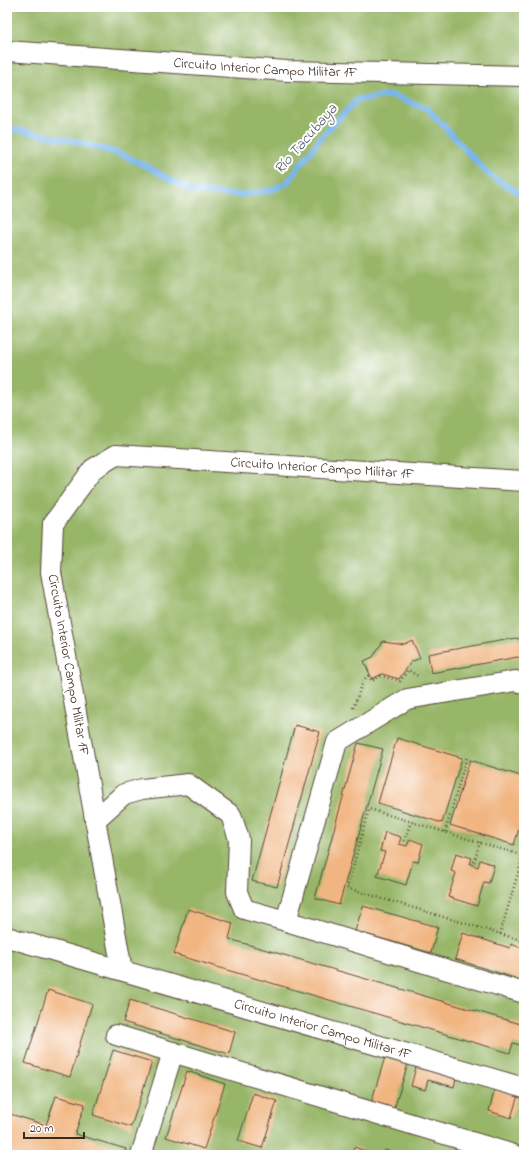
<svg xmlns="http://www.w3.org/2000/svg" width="531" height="1162" font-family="'Indie Flower',sans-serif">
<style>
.forest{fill:#97b668;stroke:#697043}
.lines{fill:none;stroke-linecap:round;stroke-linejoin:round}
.stream{stroke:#78b6eb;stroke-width:6}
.building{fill:#f1b581}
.minor-casing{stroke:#564739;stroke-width:22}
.path{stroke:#564739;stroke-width:2.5;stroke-dasharray:1 3;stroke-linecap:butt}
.minor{stroke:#fff;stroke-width:20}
.labels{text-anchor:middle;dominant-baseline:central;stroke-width:4;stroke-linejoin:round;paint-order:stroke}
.street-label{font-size:14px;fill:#3b2a1e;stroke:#fff}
.water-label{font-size:15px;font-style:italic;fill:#505b66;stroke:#fff}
</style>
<rect width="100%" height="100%" fill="#fff"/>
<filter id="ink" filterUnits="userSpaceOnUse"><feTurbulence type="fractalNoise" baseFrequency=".025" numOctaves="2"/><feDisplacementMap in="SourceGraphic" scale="8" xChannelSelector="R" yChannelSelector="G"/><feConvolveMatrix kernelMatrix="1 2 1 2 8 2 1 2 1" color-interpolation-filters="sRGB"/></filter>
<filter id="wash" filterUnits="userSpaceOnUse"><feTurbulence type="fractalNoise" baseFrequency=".012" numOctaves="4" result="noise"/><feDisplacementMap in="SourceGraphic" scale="16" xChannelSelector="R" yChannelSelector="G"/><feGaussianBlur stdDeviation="0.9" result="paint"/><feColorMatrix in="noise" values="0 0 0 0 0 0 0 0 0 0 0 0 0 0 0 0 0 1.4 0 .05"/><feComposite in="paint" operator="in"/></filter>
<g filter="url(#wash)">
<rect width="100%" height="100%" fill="#efebd4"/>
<rect class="forest" x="7" y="7" width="517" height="1148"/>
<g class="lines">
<path class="stream" d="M7,128L70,140L121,154L148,167L191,191L240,195L272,190L287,183L322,136L357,100L391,95L428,109L488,174L524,196"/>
</g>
<g id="blocks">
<g class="building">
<path d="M516,638L524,641V659L518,657L431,673L428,654Z"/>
<path d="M412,640L420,658L411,662L399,679L382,674L372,679L364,661L373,657L383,641L404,644Z"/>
<path d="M295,725L320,732L277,887L252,881Z"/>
<path d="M397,738L462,758L442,823L378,803Z"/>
<path d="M358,743L383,749L339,905L315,898Z"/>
<path d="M470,760L524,777V812L514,845L450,825Z"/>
<path d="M385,832L401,837L399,844L407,846L410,839L423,844L418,862L413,861L406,885L377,876L385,852L380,851Z"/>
<path d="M456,853L472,858L470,864L478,867L480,860L494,865L489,883L484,882L477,906L448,897L456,873L451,871Z"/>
<path d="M363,906L438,927L431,953L355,931Z"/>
<path d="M188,909L233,923L229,939L524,1025V1046L513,1043L510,1053L220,968L174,954Z"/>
<path d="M463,933L510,948L511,944L524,949V981L455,959Z"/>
<path d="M48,990L92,1004L70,1077L25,1063Z"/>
<path d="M130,1000L235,1032L229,1054L123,1022Z"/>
<path d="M113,1050L152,1062L131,1127L93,1115Z"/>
<path d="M385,1057L408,1064L394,1109L371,1103Z"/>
<path d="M416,1067L456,1078L454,1087L428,1080L425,1090L411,1086Z"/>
<path d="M187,1071L225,1084L204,1149L166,1137Z"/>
<path d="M495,1088L518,1095L511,1118L489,1111Z"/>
<path d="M253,1093L277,1101L262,1148L238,1141Z"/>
<path d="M56,1096L85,1104L75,1134L126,1149L124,1155H7V1113L46,1125Z"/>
<path d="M354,1147L377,1155H352Z"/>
<path d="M385,1150L400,1155H383Z"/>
</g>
</g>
</g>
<g filter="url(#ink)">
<use href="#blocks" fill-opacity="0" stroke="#564739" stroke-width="1"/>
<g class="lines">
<g class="minor-casing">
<g id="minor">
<path id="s1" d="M7,51L287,71L524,76"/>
<path d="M524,683L515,681L407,699L337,742L286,921L524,993"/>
<path d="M95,820L124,794L142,789L188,784L231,815L239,839L237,892L244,909L286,921"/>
<path id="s2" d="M7,937L524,1088"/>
<path id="s3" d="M122,970L51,572L53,524L93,469L116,455L524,481"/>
<path d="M116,1035L514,1155"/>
<path d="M141,1155L173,1052"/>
</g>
</g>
<g class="path">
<path d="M353,708L364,679L369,676L372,681L381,676L400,681L408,670L418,676"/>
<path d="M445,832L467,757"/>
<path d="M404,841L411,822"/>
<path d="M524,856L369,809L347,888L524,941"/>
<path d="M474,862L480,842"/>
<path d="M500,934L523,856"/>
</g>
<use href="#minor" class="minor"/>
</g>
</g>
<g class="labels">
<g class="street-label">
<text stroke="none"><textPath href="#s1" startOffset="259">Circuito Interior Campo Militar 1F</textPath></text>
<text stroke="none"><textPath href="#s3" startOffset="754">Circuito Interior Campo Militar 1F</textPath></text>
<text transform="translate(68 665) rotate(80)">Circuito Interior Campo Militar 1F</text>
<text stroke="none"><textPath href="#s2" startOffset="329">Circuito Interior Campo Militar 1F</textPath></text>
</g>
<g class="water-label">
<text transform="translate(306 139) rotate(-49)">Río Tacubaya</text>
</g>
</g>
<rect width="531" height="1162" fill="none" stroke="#fff" stroke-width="24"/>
<path d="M24 1132v6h60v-6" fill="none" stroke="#3b2a1e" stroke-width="2"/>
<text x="30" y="1132" font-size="12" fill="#3b2a1e" stroke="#ffffff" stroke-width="3" paint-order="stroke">20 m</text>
</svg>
